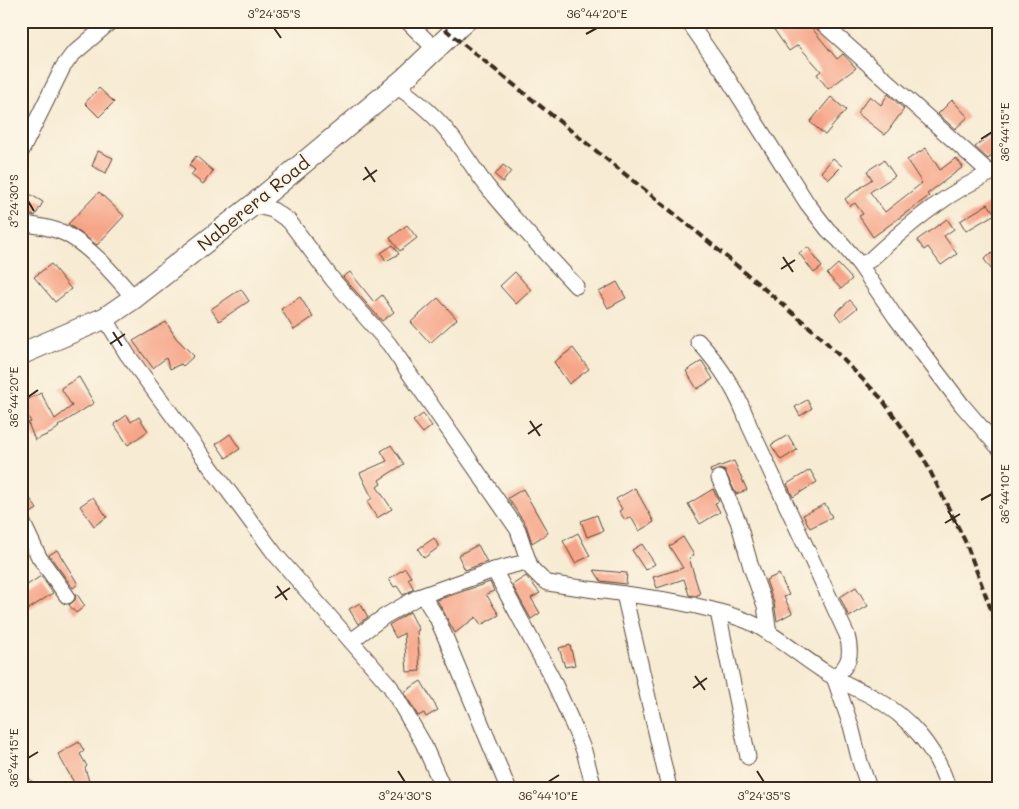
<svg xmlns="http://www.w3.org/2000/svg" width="1019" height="809" font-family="Mali,sans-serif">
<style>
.building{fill:#f6a487}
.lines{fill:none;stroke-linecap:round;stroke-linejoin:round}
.street-casing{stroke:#574739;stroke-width:17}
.secondary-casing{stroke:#574739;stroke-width:23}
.street{stroke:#fff;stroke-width:15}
.secondary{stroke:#fff;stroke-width:21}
.rail{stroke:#3b2a1e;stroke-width:4;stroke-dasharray:8 4;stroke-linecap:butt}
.ticks{fill:none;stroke:#3b2a1e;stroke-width:2}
.labels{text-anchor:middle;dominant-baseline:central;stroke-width:4;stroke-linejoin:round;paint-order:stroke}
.street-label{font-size:18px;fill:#3b2a1e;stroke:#fcf5e5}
.neatline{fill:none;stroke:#3b2a1e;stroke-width:2}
.ticks-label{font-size:12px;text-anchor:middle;fill:#3b2a1e}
</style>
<rect width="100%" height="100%" fill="#fcf5e5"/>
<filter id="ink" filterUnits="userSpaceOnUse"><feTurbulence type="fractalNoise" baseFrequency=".02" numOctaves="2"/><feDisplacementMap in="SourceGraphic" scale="10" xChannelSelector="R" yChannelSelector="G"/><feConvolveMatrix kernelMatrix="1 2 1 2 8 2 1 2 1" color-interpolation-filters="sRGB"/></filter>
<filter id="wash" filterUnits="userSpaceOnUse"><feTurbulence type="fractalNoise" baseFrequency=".0096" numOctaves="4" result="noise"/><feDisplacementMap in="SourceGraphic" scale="20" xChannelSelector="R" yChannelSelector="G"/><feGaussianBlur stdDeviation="1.12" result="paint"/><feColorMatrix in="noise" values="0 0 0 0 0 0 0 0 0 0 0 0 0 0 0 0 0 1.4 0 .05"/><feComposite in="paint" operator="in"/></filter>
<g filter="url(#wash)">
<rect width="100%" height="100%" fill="#f7ebd3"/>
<g id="blocks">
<g class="building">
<path d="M768,21H806L837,59L843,54L856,68L828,89L817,74L821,71L798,45L789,51Z"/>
<path d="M99,88L114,102L99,117L85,103Z"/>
<path d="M888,94L904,109L885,135L857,113L870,96L881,105Z"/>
<path d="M831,97L846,110L825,135L810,122Z"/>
<path d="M952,100L968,117L955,129L938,114Z"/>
<path d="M998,129V151L988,159L975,147Z"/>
<path d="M926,148L940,170L956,158L963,167L927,194L929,196L873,237L859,216L863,214L855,203L850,206L845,199L872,179L867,171L884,160L895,176L870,192L885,212L922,183L907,160Z"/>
<path d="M98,151L113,158L106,173L92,166Z"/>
<path d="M196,156L213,171L203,184L191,175L195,170L189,165Z"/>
<path d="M833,158L842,166L829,179L821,172Z"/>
<path d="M503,165L511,171L503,182L495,175Z"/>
<path d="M26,192L43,202L35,216L21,212V200Z"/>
<path d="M99,192L124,216L97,245L68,224Z"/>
<path d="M988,204L995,214L966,231L960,221Z"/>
<path d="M947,219L954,229L944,236L957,254L941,265L928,247L924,250L917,240Z"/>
<path d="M407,225L417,238L400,251L390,238Z"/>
<path d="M393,245L399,254L386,261L381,253Z"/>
<path d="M808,247L822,267L814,273L799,253Z"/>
<path d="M998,249V279L984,259Z"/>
<path d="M51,264L71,289L55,302L34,277Z"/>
<path d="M838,264L852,279L841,289L827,274Z"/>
<path d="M350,272L374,302L382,295L394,312L382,321L343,277Z"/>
<path d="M515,272L531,290L516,304L500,286Z"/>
<path d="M617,282L626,298L608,308L599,292Z"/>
<path d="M241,289L249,301L219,321L211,309Z"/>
<path d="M300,297L313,317L294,330L281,309Z"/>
<path d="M438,298L457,319L430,343L411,322Z"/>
<path d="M850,300L857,308L841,321L835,313Z"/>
<path d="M166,322L176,338L194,356L183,366L181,364L170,369L166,358L153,368L133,341Z"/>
<path d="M573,348L589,369L569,384L554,362Z"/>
<path d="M702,361L713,379L697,389L686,371Z"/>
<path d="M79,377L94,403L58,426L59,427L51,433L35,440L28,423L31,422L21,403L41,393L55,419L72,406L61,388Z"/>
<path d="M807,400L812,408L800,416L795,407Z"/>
<path d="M423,414L432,426L423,433L413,421Z"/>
<path d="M127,415L131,422L139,417L148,431L128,445L114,424Z"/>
<path d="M230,434L240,449L226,458L216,444Z"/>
<path d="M788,435L797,450L781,460L771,445Z"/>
<path d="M391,445L404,464L379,480L381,484L377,487L392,509L377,518L367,502L372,498L360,473L387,461L381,451Z"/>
<path d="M734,461L747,490L736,494L725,471L720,469L711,473L710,470Z"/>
<path d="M810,470L817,482L793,497L787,484Z"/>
<path d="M21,485L37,509L29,514L21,510Z"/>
<path d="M635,488L654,522L639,531L631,517L625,520L619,511L622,509L616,499Z"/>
<path d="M523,489L548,533L532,543L526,525L508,498Z"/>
<path d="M713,489L719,501L715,503L720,512L700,524L688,504Z"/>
<path d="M93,497L107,517L94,526L80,506Z"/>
<path d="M825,504L832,517L810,528L803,515Z"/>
<path d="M597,515L603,531L587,537L581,521Z"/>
<path d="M578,533L590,556L575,563L563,541Z"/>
<path d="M683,537L694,555L689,558L700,594L695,596L689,595L684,579L657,588L653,577L683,568L669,546Z"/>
<path d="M434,538L439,547L424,558L418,549Z"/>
<path d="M642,544L655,564L645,570L632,550Z"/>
<path d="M478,545L487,562L465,570L458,555Z"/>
<path d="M57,550L78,584L73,588L49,555Z"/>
<path d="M405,568L411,577L408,579L414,589L403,595L397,586L394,587L389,579Z"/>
<path d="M594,570L627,573L626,584L601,581Z"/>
<path d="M779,574L789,595L784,597L792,613L777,621L774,603L766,580Z"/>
<path d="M41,576L53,593L21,614V589Z"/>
<path d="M526,576L540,593L531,598L540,613L531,619L512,585Z"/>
<path d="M490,582L494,591L486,594L499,615L481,625L476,617L455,633L437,600Z"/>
<path d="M856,587L868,606L849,617L840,597Z"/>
<path d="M76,593L85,606L76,613L69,605L75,600Z"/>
<path d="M360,603L368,617L358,624L349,609Z"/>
<path d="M410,612L419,630L417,631L420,671L407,672L404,633L396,638L389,625Z"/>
<path d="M570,645L575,665L565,667L559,648Z"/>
<path d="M421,681L438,710L426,717L424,713L418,716L404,692Z"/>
<path d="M79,742L84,751L80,754L87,766L85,768L91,788H77L58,754Z"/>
</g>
</g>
</g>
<g filter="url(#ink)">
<use href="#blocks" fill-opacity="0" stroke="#574739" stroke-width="1"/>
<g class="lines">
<g class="street-casing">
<g id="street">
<path d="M407,21L436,50"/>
<path d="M688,21L723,71L807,203L828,230L839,240L860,265L896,318L962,405L998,447"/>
<path d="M820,21L990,173"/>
<path d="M396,86C417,100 437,117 452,137C465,154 476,173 490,190C517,223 547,255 576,286"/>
<path d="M21,152L63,67L72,55L110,22"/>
<path d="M253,205L273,210L289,221L333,280L389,344L518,530L529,563"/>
<path d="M21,223C36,226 53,227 66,234C93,249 114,275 134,298"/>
<path d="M860,265L870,260C908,225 949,190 998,170"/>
<path d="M105,318L127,354L275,554L390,686L423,743L443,788"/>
<path d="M698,341C721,366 738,393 749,425L847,635C852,655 850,665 834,677L851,726L860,762L869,788"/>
<path d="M719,478L738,521L751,567L765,606L769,634"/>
<path d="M21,519L39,557L67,596"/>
<path d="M494,570L552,678L571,720L584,751L594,788"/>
<path d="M624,594L669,788"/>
<path d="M423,596L437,618L447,641L508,788"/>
<path d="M718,612L748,757"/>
<path d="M351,641L385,616L418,597L494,570L522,563H529L528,565L542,579L548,583C613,594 680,597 742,619C766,627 800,656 822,670C838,681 856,688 873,697C908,716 937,749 948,788"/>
<path d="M21,781L27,788"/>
</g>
</g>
<g class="secondary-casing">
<path id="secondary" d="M21,354L105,318L134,298L253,205L404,79L465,21"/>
</g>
<use href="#street" class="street"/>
<use href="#secondary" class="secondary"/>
<path class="rail" d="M436,21L452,35L697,232L820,336L881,398L922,455L966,543L998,628"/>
</g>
</g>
<path class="ticks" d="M274,28L281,38M586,34L597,28M981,139L992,132M365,167L375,182M363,180L377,170M28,201L34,211M783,257L793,272M781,269L795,260M113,332L122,346M110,344L125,334M28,397L38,390M530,421L540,436M528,434L542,424M981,500L992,494M948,511L958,526M945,523L960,514M277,586L287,600M275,598L290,588M695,676L705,690M693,688L707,678M28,758L38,752M398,771L405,782M757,771L764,782M548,782L559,775"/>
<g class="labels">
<g class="street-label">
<text transform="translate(253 203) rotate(-39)">Naberera Road</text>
</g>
</g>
<rect width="1019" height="809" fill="none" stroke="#fcf5e5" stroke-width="55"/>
<rect x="28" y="28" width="964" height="754" class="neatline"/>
<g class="ticks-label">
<text x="274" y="18">3°24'35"S</text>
<text x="597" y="18">36°44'20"E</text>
<text transform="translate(1005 132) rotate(-90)" y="4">36°44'15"E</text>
<text transform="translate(14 201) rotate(-90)" y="4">3°24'30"S</text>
<text transform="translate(14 397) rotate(-90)" y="4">36°44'20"E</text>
<text transform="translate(1005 494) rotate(-90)" y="4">36°44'10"E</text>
<text transform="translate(14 758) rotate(-90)" y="4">36°44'15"E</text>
<text x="405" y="800">3°24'30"S</text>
<text x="548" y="800">36°44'10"E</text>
<text x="764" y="800">3°24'35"S</text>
</g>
</svg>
